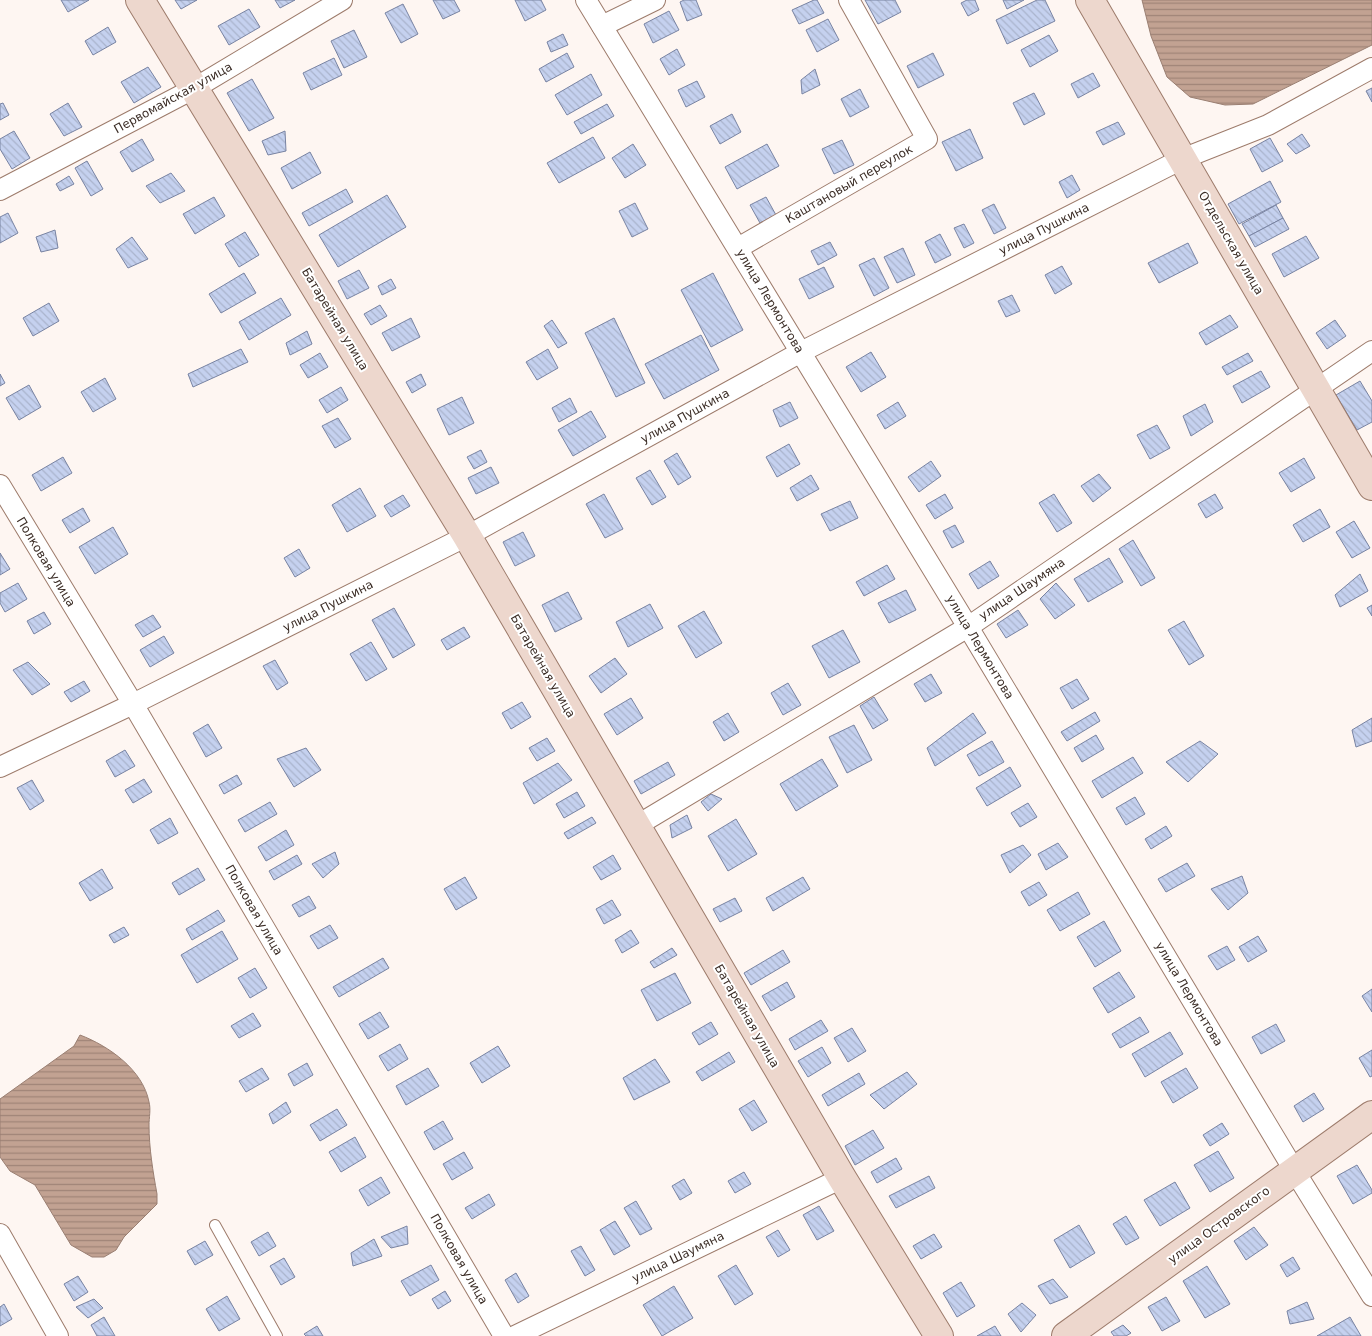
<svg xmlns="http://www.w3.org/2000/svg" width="1372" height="1336" font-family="'DejaVu Sans',sans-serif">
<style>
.water{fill:url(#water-rules);stroke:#9a7f72}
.building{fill:url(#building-back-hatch);stroke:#7883a2}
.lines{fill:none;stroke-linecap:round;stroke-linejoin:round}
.lane-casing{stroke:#9d7b6b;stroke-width:12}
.street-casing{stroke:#9d7b6b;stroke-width:22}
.secondary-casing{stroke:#9d7b6b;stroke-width:30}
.lane{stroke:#fff;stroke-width:10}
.street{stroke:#fff;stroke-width:20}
.secondary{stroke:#edd7cd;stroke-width:28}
.labels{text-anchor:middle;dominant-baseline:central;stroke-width:4;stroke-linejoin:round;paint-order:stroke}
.street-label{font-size:12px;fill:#3b2d26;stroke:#fff}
</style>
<defs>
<pattern id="water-rules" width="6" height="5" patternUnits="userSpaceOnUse" patternTransform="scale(1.25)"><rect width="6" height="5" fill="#c2a292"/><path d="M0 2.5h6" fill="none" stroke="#9f8477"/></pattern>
<pattern id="building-back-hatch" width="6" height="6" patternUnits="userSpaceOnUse" patternTransform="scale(1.25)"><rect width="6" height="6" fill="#c5d1ef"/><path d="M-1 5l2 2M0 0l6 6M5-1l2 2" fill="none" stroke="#aab4cd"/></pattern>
</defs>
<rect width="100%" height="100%" fill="#fef6f2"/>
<g class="water">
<path d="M1142,0H1372V45L1253,104L1225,105L1190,97L1167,77L1151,36Z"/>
<path d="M80,1035C109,1046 143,1070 149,1102C151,1109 149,1118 149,1125C149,1148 153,1172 157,1194V1204L124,1237L116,1250L104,1257H92L71,1245L35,1185L10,1171L0,1157V1099L74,1046Z"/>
</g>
<g class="building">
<path d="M61,0H89L68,12Z"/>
<path d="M175,0H197L181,9Z"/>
<path d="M275,0H295L280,8Z"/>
<path d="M433,0H454L460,11L443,19Z"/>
<path d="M515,0H541L546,10L525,21Z"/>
<path d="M684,0H696L702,15L687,21L680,2Z"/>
<path d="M814,0H817L824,13L799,24L792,10Z"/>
<path d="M865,0H895L901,12L878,24Z"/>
<path d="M967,0H975L979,10L968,16L961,3Z"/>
<path d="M1003,0H1024L1007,9Z"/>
<path d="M1037,0H1045L1055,21L1007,44L996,20Z"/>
<path d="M403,4L418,34L401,43L385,13Z"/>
<path d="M249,9L260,27L229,45L218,26Z"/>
<path d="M669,11L679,30L653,43L644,24Z"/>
<path d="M828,19L839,40L817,52L806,30Z"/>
<path d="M108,27L116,42L93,55L85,41Z"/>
<path d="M354,30L367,57L344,68L331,41Z"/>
<path d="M563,34L568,45L551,52L547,42Z"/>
<path d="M1049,35L1058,51L1030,67L1021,50Z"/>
<path d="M677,49L685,65L669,75L660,59Z"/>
<path d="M567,53L574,67L546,82L539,69Z"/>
<path d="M933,53L944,75L918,88L907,66Z"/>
<path d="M334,58L342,75L311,90L303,73Z"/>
<path d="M148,67L161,87L134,103L121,82Z"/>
<path d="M815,69L820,85L802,94L801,80Z"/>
<path d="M1093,73L1100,86L1078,98L1071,84Z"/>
<path d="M591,74L602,95L567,115L555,95Z"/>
<path d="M252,79L274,118L249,131L227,93Z"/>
<path d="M697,81L705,97L686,107L678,90Z"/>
<path d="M1372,88V102L1366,91Z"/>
<path d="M860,89L869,107L850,117L841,99Z"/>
<path d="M1034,93L1045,114L1024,125L1013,103Z"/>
<path d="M3,103L9,115L0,120V104Z"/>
<path d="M68,103L82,127L64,136L50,114Z"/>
<path d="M607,104L614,116L581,134L574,122Z"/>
<path d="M732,114L741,132L720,144L710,126Z"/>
<path d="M1118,122L1125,134L1103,145L1096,132Z"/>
<path d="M970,129L983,158L956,171L942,142Z"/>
<path d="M14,131L30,158L12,169L0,149V139Z"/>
<path d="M285,131L286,151L268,155L262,141Z"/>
<path d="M1302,134L1310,146L1296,154L1287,144Z"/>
<path d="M593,137L605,158L559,183L547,163Z"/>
<path d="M1270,138L1283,161L1262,172L1250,149Z"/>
<path d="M142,139L154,160L132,172L120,152Z"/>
<path d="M842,140L854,165L834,174L822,149Z"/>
<path d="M633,144L646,165L625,178L612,158Z"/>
<path d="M767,144L779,166L737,189L725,167Z"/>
<path d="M310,152L321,173L292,189L281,168Z"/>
<path d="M87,161L103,189L91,196L75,168Z"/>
<path d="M171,173L185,191L160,203L146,186Z"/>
<path d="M1072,175L1080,190L1067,198L1059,182Z"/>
<path d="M69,176L74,184L60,191L56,184Z"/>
<path d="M1270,181L1281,202L1239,224L1228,204Z"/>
<path d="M346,189L353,202L309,226L302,213Z"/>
<path d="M387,195L406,227L338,267L319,235Z"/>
<path d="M214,197L225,216L195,234L183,214Z"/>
<path d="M766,197L776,215L760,223L750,205Z"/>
<path d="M635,203L648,229L632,237L619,211Z"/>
<path d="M994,204L1006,228L994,234L982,210Z"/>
<path d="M1276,205L1283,218L1249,236L1242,224Z"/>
<path d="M8,213L18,233L0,243V217Z"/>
<path d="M1283,218L1289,229L1255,247L1249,236Z"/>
<path d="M964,224L974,243L964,248L954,228Z"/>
<path d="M55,230L58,248L41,252L36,237Z"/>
<path d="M245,232L259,255L239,267L225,244Z"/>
<path d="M940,234L951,255L935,263L925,242Z"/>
<path d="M1306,236L1319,258L1284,277L1272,254Z"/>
<path d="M132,237L148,259L128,268L116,249Z"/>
<path d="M830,242L837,255L818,265L811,251Z"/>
<path d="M1188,243L1198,263L1159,283L1148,263Z"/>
<path d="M903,248L915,275L897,283L884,257Z"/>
<path d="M874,258L889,288L874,296L859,265Z"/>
<path d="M1062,266L1072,284L1055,294L1045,275Z"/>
<path d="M824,267L834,287L809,299L799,279Z"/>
<path d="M359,270L369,288L347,299L338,281Z"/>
<path d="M244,273L256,293L221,313L209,294Z"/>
<path d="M713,273L743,330L711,347L681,290Z"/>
<path d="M391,279L396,288L382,295L378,286Z"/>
<path d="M1012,295L1020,311L1006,317L998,301Z"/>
<path d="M281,298L291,315L249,340L239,322Z"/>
<path d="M49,303L59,321L33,336L23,318Z"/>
<path d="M380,305L387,316L371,325L364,314Z"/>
<path d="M1230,315L1238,327L1206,345L1199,333Z"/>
<path d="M411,318L420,337L392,351L382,333Z"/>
<path d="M614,318L645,383L616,397L585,333Z"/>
<path d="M552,320L567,343L558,348L544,326Z"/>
<path d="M1335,320L1346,336L1327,349L1316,333Z"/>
<path d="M307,331L312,344L290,355L286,343Z"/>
<path d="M701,335L719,370L664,399L645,364Z"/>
<path d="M241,349L248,362L193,387L188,374Z"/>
<path d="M548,349L558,368L537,380L526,362Z"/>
<path d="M871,352L886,377L861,392L846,367Z"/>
<path d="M320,353L328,367L308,378L300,365Z"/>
<path d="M1248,353L1253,361L1227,375L1222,367Z"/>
<path d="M1261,371L1270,387L1242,403L1233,386Z"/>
<path d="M0,374L5,383L0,386Z"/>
<path d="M421,374L426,385L412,393L406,382Z"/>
<path d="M105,378L116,399L93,412L81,392Z"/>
<path d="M1360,381L1372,401V422L1357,430L1336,395Z"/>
<path d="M29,385L41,407L19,420L6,398Z"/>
<path d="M341,387L348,400L327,413L319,400Z"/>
<path d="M462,397L474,423L449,435L437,409Z"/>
<path d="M570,398L577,412L559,422L552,408Z"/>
<path d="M790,402L798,418L780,427L773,410Z"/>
<path d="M898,402L906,416L885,429L877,415Z"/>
<path d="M1205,404L1213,422L1191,436L1183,416Z"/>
<path d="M591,411L606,437L573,456L558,430Z"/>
<path d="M338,418L351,439L335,448L322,426Z"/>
<path d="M1157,425L1170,448L1150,459L1137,435Z"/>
<path d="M789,444L800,464L777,477L766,457Z"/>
<path d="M481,450L487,462L474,469L467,457Z"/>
<path d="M677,453L691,477L678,485L664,461Z"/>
<path d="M63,457L72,473L41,491L32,475Z"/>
<path d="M1304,458L1315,478L1291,492L1279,473Z"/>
<path d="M931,461L941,476L919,492L908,477Z"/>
<path d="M491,467L499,483L476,494L468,478Z"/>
<path d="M650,470L666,497L652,505L636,478Z"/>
<path d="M1099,474L1111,488L1093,502L1081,486Z"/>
<path d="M811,475L819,489L797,501L790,488Z"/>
<path d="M360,488L376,516L347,532L332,505Z"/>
<path d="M604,494L623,529L605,538L586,504Z"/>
<path d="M945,494L953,508L935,519L926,505Z"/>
<path d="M1054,494L1072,523L1057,532L1039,503Z"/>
<path d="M1215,494L1223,508L1206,518L1198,504Z"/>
<path d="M403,495L410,506L391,517L384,506Z"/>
<path d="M850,501L858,518L830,531L821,514Z"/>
<path d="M83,508L90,521L70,533L62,520Z"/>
<path d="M1320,509L1330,527L1303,542L1293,525Z"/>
<path d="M1354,521L1370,548L1352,558L1336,532Z"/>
<path d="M955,525L964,542L952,548L943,531Z"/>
<path d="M113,527L128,554L95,574L79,547Z"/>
<path d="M523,532L535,556L515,566L503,542Z"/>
<path d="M1133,540L1155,578L1141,586L1119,549Z"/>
<path d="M299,549L310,568L295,577L284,558Z"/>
<path d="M0,553L10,569L0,575Z"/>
<path d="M1109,558L1123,582L1088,602L1074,579Z"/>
<path d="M990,561L999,576L978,589L969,574Z"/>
<path d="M887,565L895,579L864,596L856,582Z"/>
<path d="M1360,574L1368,591L1340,607L1335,595Z"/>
<path d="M18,583L27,599L5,612L0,603V593Z"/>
<path d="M1056,583L1075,605L1055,619L1040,599Z"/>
<path d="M906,590L916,610L889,623L878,603Z"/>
<path d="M568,592L582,619L555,632L542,605Z"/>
<path d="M650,604L663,628L628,647L616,622Z"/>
<path d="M1372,605V616L1367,608Z"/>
<path d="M394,608L415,645L393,658L372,620Z"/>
<path d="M1018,610L1028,625L1006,638L997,624Z"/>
<path d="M704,611L722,643L696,658L678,626Z"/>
<path d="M44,612L51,624L34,634L27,621Z"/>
<path d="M153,615L161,627L143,637L135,625Z"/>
<path d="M1184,621L1204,656L1189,665L1168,630Z"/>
<path d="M464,627L470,637L447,650L441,640Z"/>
<path d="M843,630L860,662L829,678L812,646Z"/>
<path d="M164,636L174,653L150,667L140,650Z"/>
<path d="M371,642L387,669L366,681L350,654Z"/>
<path d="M615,658L627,674L601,693L589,676Z"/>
<path d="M275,660L288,683L277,690L263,666Z"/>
<path d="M28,662L50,684L32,695L13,670Z"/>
<path d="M931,674L942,693L925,702L914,684Z"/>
<path d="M1077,679L1089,699L1072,709L1060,688Z"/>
<path d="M84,681L90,691L71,702L64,692Z"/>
<path d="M788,683L801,705L783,715L771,693Z"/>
<path d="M874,697L888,720L873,729L860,706Z"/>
<path d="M631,698L643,718L617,735L604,714Z"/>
<path d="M522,702L531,717L511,729L502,713Z"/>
<path d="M1095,712L1100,721L1067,741L1061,732Z"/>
<path d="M728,713L739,732L724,741L713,722Z"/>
<path d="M973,713L986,733L935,766L927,748Z"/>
<path d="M1372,718V741L1356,747L1352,730Z"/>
<path d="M208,724L222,748L206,757L193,733Z"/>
<path d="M854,725L872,760L847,773L829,737Z"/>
<path d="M1096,735L1104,749L1082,762L1074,748Z"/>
<path d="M547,738L555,751L537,761L529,748Z"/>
<path d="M992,741L1004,762L979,776L967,755Z"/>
<path d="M1200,741L1218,754L1188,782L1166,762Z"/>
<path d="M306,748L321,770L294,787L277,759Z"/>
<path d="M125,750L135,766L115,777L106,761Z"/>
<path d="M1133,757L1143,773L1102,798L1092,781Z"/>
<path d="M822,759L838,786L796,811L780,784Z"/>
<path d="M668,762L675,775L641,794L634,781Z"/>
<path d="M558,763L572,780L534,804L523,783Z"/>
<path d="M1010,767L1021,786L987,806L976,788Z"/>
<path d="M237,775L242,784L224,794L219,785Z"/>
<path d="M144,779L152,792L133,803L125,790Z"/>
<path d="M32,780L44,801L30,810L17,788Z"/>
<path d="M577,792L585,806L564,818L556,804Z"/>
<path d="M711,794L722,799L708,811L701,802Z"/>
<path d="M1135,797L1145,814L1126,825L1116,808Z"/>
<path d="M270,802L277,814L245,832L238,820Z"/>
<path d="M1028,803L1037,817L1020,827L1011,813Z"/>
<path d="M687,815L692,828L672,838L670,825Z"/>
<path d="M592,817L596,823L568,839L564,833Z"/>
<path d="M170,818L178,833L158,844L150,830Z"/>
<path d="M736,819L757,854L728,871L708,836Z"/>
<path d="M1166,826L1172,836L1151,849L1145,839Z"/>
<path d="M286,830L294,845L266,861L258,847Z"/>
<path d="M1058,843L1068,857L1046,870L1038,854Z"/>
<path d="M1023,845L1031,855L1010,873L1001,855Z"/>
<path d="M335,852L339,864L323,878L312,864Z"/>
<path d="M297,855L302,864L274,880L269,871Z"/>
<path d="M613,855L621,869L601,880L593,867Z"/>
<path d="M1187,863L1195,876L1166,892L1158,879Z"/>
<path d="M198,868L205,880L179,895L172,883Z"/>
<path d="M102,869L113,888L90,901L79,883Z"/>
<path d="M1242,876L1248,893L1228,910L1211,889Z"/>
<path d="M465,877L477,898L456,910L444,889Z"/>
<path d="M803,877L810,889L773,911L766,898Z"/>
<path d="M1039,882L1047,895L1029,906L1021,892Z"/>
<path d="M1078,892L1090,914L1060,931L1047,910Z"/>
<path d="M309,896L316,908L299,917L292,905Z"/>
<path d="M735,898L742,911L720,922L713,909Z"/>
<path d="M612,900L621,915L604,924L596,909Z"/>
<path d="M218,910L225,921L192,940L186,929Z"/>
<path d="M1104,921L1121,951L1095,967L1077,937Z"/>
<path d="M330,925L338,938L318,949L310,936Z"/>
<path d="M124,927L129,935L114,943L109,935Z"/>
<path d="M631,930L639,943L622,953L615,940Z"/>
<path d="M222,931L238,959L197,983L181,955Z"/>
<path d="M1258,936L1267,951L1248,962L1239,947Z"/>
<path d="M1227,946L1235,960L1217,970L1208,956Z"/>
<path d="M672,948L677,955L654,968L650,962Z"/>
<path d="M783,950L790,962L751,985L744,973Z"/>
<path d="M383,958L389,968L339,997L333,987Z"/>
<path d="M255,968L267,988L250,998L238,978Z"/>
<path d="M1119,972L1135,997L1108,1013L1093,988Z"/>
<path d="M675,973L691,1003L657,1021L641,990Z"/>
<path d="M787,982L795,997L771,1011L762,996Z"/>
<path d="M1372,989V1012L1362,996Z"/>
<path d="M380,1012L389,1027L368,1039L359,1024Z"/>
<path d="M253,1013L261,1026L239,1038L231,1026Z"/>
<path d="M1140,1017L1149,1032L1120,1048L1112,1034Z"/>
<path d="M821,1020L828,1031L795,1050L789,1039Z"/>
<path d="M711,1022L718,1034L699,1045L692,1033Z"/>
<path d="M1276,1024L1285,1041L1261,1054L1252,1037Z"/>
<path d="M852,1028L866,1051L848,1062L834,1038Z"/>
<path d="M1170,1032L1183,1054L1145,1077L1132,1054Z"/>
<path d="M400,1044L408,1059L388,1071L379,1056Z"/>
<path d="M498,1046L510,1066L482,1083L470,1063Z"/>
<path d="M822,1047L831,1063L808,1077L798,1061Z"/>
<path d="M1372,1050V1076L1370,1077L1359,1058Z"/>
<path d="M729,1052L735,1062L702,1081L696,1072Z"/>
<path d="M655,1059L670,1082L634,1100L623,1078Z"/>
<path d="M307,1063L313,1075L294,1086L288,1074Z"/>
<path d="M262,1068L269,1079L246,1092L239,1081Z"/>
<path d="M428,1068L439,1086L406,1105L396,1086Z"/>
<path d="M1186,1068L1198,1088L1173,1103L1161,1082Z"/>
<path d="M907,1072L917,1084L884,1109L870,1095Z"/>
<path d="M859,1073L865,1084L828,1106L822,1095Z"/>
<path d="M1314,1093L1324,1109L1303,1122L1294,1106Z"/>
<path d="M754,1100L767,1122L752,1131L739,1109Z"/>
<path d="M286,1102L291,1112L273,1124L269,1114Z"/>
<path d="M337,1109L347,1125L320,1141L310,1125Z"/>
<path d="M443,1121L453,1139L434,1150L424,1132Z"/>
<path d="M1222,1123L1229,1134L1210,1146L1203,1135Z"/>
<path d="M873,1130L884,1148L855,1165L845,1146Z"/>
<path d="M355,1137L366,1157L341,1172L329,1152Z"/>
<path d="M1218,1151L1234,1178L1210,1192L1194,1165Z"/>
<path d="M464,1152L473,1168L452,1180L443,1164Z"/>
<path d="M896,1158L902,1169L877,1183L871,1172Z"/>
<path d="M1357,1165L1372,1190V1193L1353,1204L1337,1176Z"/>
<path d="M744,1172L751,1184L735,1193L728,1181Z"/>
<path d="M929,1176L935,1188L896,1208L889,1196Z"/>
<path d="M381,1177L390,1193L368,1206L359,1190Z"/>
<path d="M684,1179L692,1193L680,1200L672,1186Z"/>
<path d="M1175,1182L1190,1208L1160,1226L1144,1200Z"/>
<path d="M489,1194L495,1205L472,1219L465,1208Z"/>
<path d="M636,1201L652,1229L640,1235L624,1208Z"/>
<path d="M819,1206L834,1231L817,1240L803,1215Z"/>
<path d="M1126,1216L1139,1238L1126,1245L1113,1224Z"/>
<path d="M615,1221L630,1246L614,1255L600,1230Z"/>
<path d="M1079,1225L1095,1253L1070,1268L1054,1240Z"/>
<path d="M407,1226L408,1244L391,1248L381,1237Z"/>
<path d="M1254,1227L1268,1245L1246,1260L1234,1241Z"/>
<path d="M778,1230L790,1250L778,1257L766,1237Z"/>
<path d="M268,1232L276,1246L259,1256L251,1242Z"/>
<path d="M934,1234L942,1247L921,1259L913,1246Z"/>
<path d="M374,1239L382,1256L353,1266L351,1253Z"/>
<path d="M205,1241L213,1255L195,1265L187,1251Z"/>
<path d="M581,1246L595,1270L585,1276L571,1251Z"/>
<path d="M1293,1257L1300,1269L1287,1277L1280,1265Z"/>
<path d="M284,1258L295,1277L281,1285L270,1266Z"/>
<path d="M431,1265L439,1280L410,1296L401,1281Z"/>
<path d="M736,1265L753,1294L735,1305L718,1276Z"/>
<path d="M1207,1266L1230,1304L1205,1318L1183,1281Z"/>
<path d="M516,1273L529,1296L518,1303L505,1280Z"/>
<path d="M78,1276L88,1292L74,1301L64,1284Z"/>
<path d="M1053,1279L1068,1297L1050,1304L1038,1286Z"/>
<path d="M961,1282L975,1306L957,1317L943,1293Z"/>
<path d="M674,1286L693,1318L662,1336L643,1305Z"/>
<path d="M445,1291L451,1301L438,1309L432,1299Z"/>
<path d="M227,1296L240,1319L219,1331L206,1309Z"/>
<path d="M1166,1297L1180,1321L1162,1331L1148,1307Z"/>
<path d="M94,1299L103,1308L88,1318L76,1307Z"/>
<path d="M1307,1302L1314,1319L1290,1324L1287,1311Z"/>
<path d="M1022,1303L1036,1315L1021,1332L1008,1314Z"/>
<path d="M4,1304L12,1319L0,1326V1307Z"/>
<path d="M104,1317L115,1336H97L91,1325Z"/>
<path d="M1350,1317L1361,1336H1317Z"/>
<path d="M1123,1325L1131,1333L1126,1336H1114L1111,1332Z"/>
<path d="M317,1326L323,1336H306L304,1334Z"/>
<path d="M995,1326L1001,1336H977Z"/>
</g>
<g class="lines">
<g class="lane-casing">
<path id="lane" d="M215,1225L277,1336"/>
</g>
<g class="street-casing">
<g id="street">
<path d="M586,0L968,627L1294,1170L1372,1296"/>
<path d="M602,26L655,0"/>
<path d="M0,190L195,88L342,0"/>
<path d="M738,248L927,139L849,0"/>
<path d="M0,485L133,704L504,1336"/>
<path d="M0,767L133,704L467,536L801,352L1182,159L1268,125L1372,68"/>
<path d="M636,826L968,627L1372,351"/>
<path d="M0,1234L58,1336"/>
<path d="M515,1336L842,1178"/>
</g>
</g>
<g class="secondary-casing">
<g id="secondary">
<path d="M140,0L467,536L842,1178L939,1336"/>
<path d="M1090,0L1372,486"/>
<path d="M1066,1336L1372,1115"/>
</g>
</g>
<use href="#lane" class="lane"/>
<use href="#street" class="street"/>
<use href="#secondary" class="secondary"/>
</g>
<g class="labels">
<g class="street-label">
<text transform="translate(173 98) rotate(-29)">Первомайская улица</text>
<text transform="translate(849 184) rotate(-30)">Каштановый переулок</text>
<text transform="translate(1044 229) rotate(-27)">улица Пушкина</text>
<text transform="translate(1231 243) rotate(60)">Отдельская улица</text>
<text transform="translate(770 301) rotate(59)">улица Лермонтова</text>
<text transform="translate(335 319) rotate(59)">Батарейная улица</text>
<text transform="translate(685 416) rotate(-29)">улица Пушкина</text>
<text transform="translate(46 562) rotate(59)">Полковая улица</text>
<text transform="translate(1022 589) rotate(-34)">улица Шаумяна</text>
<text transform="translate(328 606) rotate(-27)">улица Пушкина</text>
<text transform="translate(980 647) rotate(59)">улица Лермонтова</text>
<text transform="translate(543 666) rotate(60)">Батарейная улица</text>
<text transform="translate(254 910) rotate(60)">Полковая улица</text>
<text transform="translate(1189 994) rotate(59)">улица Лермонтова</text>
<text transform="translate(747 1016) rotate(60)">Батарейная улица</text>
<text transform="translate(1219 1225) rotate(-36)">улица Островского</text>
<text transform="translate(678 1257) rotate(-26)">улица Шаумяна</text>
<text transform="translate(459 1259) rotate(60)">Полковая улица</text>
</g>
</g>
</svg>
